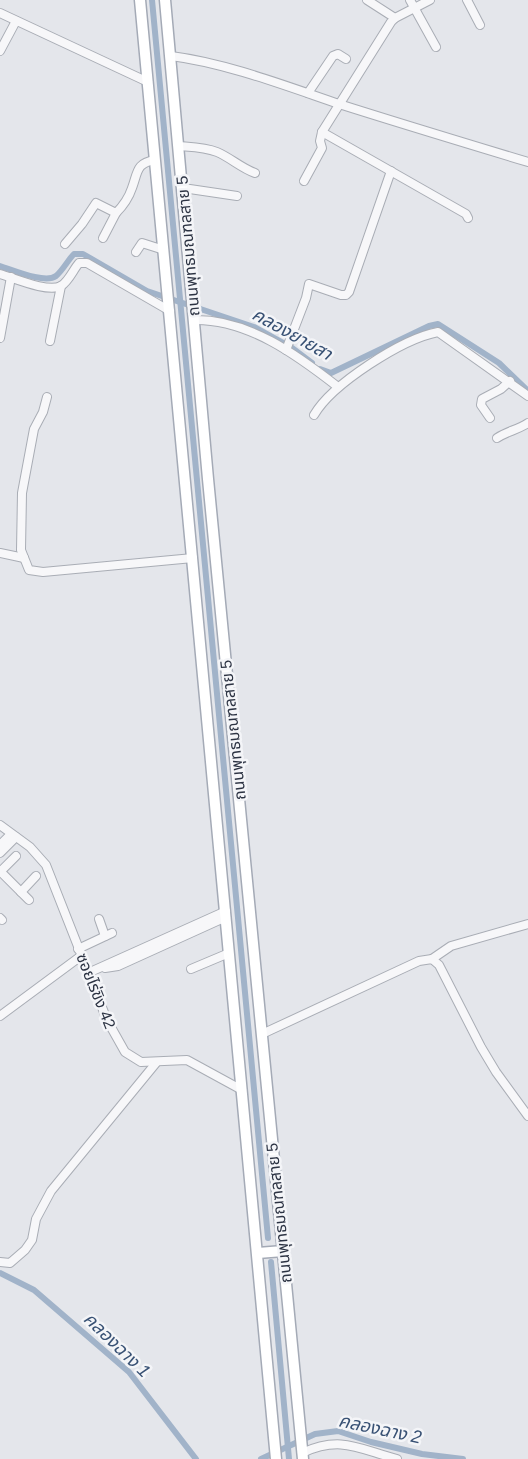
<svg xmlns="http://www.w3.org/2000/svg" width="528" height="1459" font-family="Helvetica,'Noto Sans Thai',sans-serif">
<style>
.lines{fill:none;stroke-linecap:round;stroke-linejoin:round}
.canal{stroke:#a1b3c9;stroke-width:6}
.minor-casing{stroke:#a9adb5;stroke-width:10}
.major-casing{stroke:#a4aab6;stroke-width:13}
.minor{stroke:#f7f7f9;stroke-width:8}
.major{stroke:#fff;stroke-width:10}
.labels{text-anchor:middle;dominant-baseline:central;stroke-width:5;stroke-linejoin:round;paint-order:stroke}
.street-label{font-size:16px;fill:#2c3343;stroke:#f4f5f8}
.water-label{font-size:18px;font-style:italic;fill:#385174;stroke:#f4f5f8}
</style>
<rect width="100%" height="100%" fill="#e4e6eb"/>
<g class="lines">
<g class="canal">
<path d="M152,0L268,1238"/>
<path d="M0,266C13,270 45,284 56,276C63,270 68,260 74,254H83L147,291L254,327L292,348L312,363"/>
<path d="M320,369L331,373L429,326L438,324L499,363L528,391"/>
<path d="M271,1262L289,1459"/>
<path d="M0,1273L34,1290L129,1372L196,1459"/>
<path d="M261,1459L315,1434L338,1431L371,1442L422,1454L463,1459"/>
</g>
<g class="minor-casing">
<g id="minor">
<path d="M367,0L395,18"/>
<path d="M410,0L436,47"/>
<path d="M430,0L395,18L391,22L322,132L466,214L468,218"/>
<path d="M467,0L480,25"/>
<path d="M0,13L148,82"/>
<path d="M0,51L16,21"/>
<path d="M171,56C226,63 286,86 339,104C402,124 465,143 528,162"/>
<path d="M308,93L333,56L338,54L346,59"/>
<path d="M179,146C192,147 205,147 217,152C231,158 241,168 255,173"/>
<path d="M304,181L322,148L320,141L322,132"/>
<path d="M183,188L237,196"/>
<path d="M103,238L116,213"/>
<path d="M65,244L82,224L96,203L116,213C123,206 129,197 132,188C138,172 136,163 155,160"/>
<path d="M136,252L142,243L164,250"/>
<path d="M0,274C14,278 48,293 61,286C69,281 73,270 79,263H87L170,311"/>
<path d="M194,320C248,319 297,355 338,387"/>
<path d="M0,338L11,277"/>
<path d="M50,341L61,286"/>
<path d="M286,350L306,298L309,284L341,295H346L349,292L391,171"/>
<path d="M47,397L43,412L34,429L22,493L21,550L29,570L43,572L193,558"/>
<path d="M314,415C332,384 402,339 438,332L528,396"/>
<path d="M490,418L481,405L482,399L501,389L510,381"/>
<path d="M497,438C508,431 517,430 528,423"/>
<path d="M0,553L24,558"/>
<path d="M0,825L30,847L46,865L107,1020L125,1052L141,1062L187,1060L242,1090"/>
<path d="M0,845L11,834"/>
<path d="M0,853L16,837"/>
<path d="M0,871L29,900"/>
<path d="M1,871L16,856"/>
<path d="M21,892L36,876"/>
<path d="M0,918L2,920"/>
<path d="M99,919L105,936"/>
<path d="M78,949L112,933"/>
<path d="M432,959L451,946L528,924"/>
<path d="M105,968L118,966L226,917"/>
<path d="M191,969L229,953"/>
<path d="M88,973L226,911"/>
<path d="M0,1016L81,956"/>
<path d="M262,1034L419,961L432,959L439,965L481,1047L496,1072L528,1116"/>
<path d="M0,1262L10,1263L25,1250L32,1240L36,1219L51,1191L156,1063"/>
<path d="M302,1453C341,1435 359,1449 397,1459"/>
</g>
</g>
<g class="major-casing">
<g id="major">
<path d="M140,0L276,1459"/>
<path d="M165,0L208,479L303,1459"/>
<path d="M258,1253L283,1251"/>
</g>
</g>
<use href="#minor" class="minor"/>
<use href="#major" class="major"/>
</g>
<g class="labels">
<g class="street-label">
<text transform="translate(188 246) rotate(-95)">ถนนพุทธมณฑลสาย 5</text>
<text transform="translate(233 730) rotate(-96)">ถนนพุทธมณฑลสาย 5</text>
<text transform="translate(96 991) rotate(68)">ซอยไร่ขิง 42</text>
<text transform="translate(279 1213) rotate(-96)">ถนนพุทธมณฑลสาย 5</text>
</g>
<g class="water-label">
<text transform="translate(292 334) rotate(29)">คลองยายสา</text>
<text transform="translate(117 1345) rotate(44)">คลองฉาง 1</text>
<text transform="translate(380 1429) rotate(12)">คลองฉาง 2</text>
</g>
</g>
</svg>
